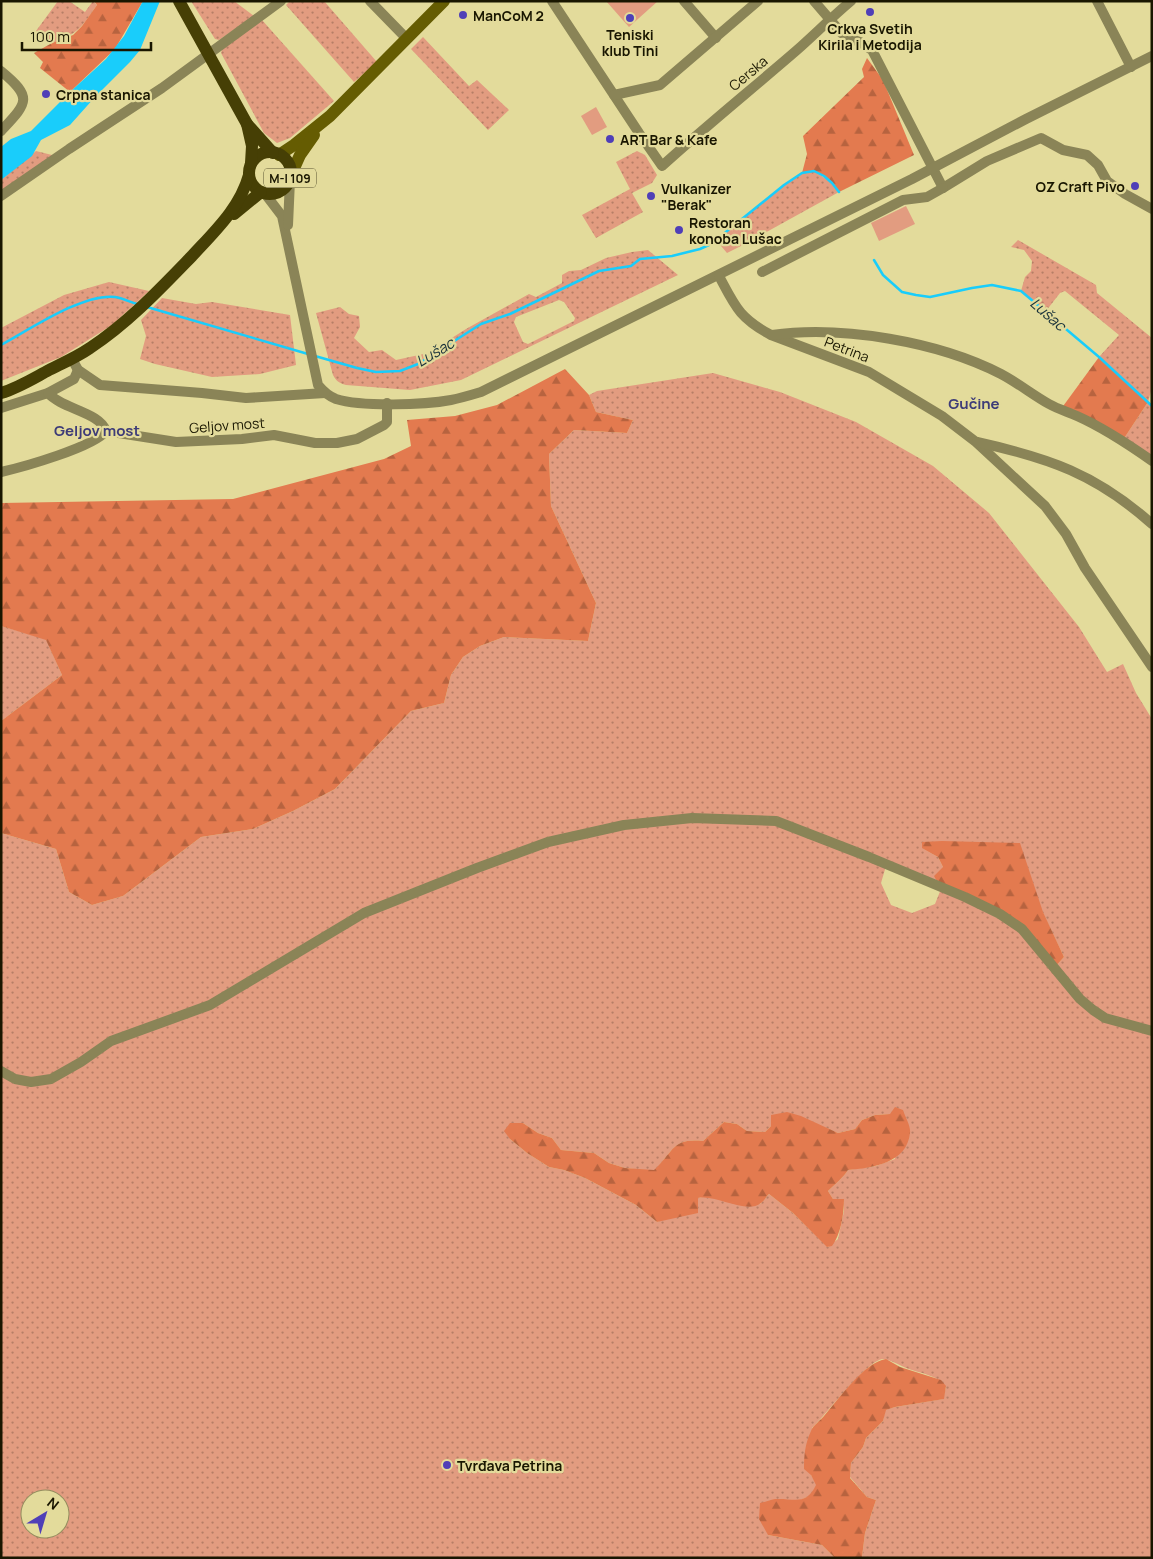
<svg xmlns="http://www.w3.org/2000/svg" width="1153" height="1559" font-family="Manrope,sans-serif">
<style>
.grass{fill:url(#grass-dots);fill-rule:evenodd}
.forest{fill:url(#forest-firs)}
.park{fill:#e29c80}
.water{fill:#19cdfb}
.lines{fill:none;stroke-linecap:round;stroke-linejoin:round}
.stream{stroke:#19cdfb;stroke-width:2.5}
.street{stroke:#8a8457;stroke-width:10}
.secondary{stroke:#655c02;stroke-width:12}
.primary{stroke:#463f05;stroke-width:12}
.poi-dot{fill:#4f3fb7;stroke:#e3db9b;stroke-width:2}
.labels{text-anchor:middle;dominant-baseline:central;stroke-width:4.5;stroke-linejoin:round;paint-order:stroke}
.shield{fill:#e3db9b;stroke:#56512e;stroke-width:1}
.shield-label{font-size:12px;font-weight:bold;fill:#191600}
.poi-label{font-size:14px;font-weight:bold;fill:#191600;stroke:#e3db9b;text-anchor:start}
.street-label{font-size:14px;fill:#191600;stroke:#e3db9b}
.water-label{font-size:15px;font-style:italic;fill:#19313a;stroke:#e3db9b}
.neighbourhood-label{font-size:15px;font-weight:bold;fill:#3e3c78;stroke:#e3db9b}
</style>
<defs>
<pattern id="grass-dots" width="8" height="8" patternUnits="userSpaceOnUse" patternTransform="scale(1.25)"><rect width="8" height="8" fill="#e29c80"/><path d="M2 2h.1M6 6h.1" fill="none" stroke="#b67e66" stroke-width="1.8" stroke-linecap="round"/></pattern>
<pattern id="forest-firs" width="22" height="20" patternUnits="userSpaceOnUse" patternTransform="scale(1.25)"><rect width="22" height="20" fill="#e37a4f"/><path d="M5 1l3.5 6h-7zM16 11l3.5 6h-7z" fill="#b7633f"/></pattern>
</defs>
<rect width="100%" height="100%" fill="#e3db9b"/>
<g class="grass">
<path d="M58,1H69L85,12L93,1L97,5C81,28 79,33 52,43L36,31Z"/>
<path d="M191,1H234L254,16L219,40L215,39Z"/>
<path d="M290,1H324L377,62L354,82L286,5Z"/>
<path d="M262,20L334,101L290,138L277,143L264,133L221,53L223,47Z"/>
<path d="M423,37L469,86L477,80L509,110L488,130L411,49Z"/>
<path d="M36,151L56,156L1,195V180Z"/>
<path d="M637,151L645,155L657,175L652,183L632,193L643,212L596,238L582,215L630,189L616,162Z"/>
<path d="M814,171L832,183L839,192L741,246L731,228L784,185L802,173Z"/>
<path d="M1018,240L1096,285L1097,293L1152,338V388L1148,402L1152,404V461L1123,440L1148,402L1099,357L1119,335L1065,291L1060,293L1046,311L1021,291L1025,277L1031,271L1032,261L1024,250L1011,247Z"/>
<path d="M648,250L678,275L461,380L410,390L346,385C339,383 336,381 333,375L316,313L340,307L349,314L359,316L360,327L354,338L369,352L382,350L396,360L428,353L466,329L529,294L536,297L562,283V275L569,271L581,270L606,258L632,252ZM559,300L564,302L575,318L574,321L528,344L523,342L514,322L516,317Z"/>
<path d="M109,282L149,291L112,325L61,357L1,381V328L64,295Z"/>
<path d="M162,298L196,304L212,302L290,315L296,365L260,374L212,377L155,364L140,359L146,336L141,320Z"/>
<path d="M713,373L780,392L856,422L933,466L989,513L1079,627L1107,672L1123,664L1136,693L1152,719V1030L1093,1009L1055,967L1064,957L1043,913L922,848L938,857L943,867L939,885L776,819L692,816L547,841L363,912L209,1004L145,1027L50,1078L31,1081L1,1070V833L56,849L69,892L92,905L123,896L201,837L253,829L293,811L335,789L411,711L444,703L451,675L463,657L480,646L504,637L588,641L596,603L551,506L549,454L574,430L627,433L633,420L596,412L589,395L597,391Z"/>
<path d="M1,626L46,639L62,675L1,721Z"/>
<path d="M692,819L775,822L886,866L881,883L891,905L912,913L935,904L941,889L1021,930L1092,1010L1152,1033V1558H861L862,1557L865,1533L876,1500L867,1497L850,1477L851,1463L863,1447L866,1438L883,1421L885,1410L895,1407L943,1399L946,1387C938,1376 924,1374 912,1370C904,1368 890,1359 883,1359C867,1360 826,1415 812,1428L811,1475L817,1485L811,1495L801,1500L768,1535L822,1545L835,1558H1V1073L31,1083L112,1042L210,1006L364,914L548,844L624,826ZM890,1114L895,1159L876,1166L848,1170C843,1178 835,1184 828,1191L833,1199H844V1211L838,1239L828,1247L793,1213L769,1194L760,1204L721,1200L707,1196L698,1198L697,1204L657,1222L636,1205L585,1178L564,1170L549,1167L527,1153L510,1139L523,1123L538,1133L552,1138L561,1150L594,1153L609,1163L625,1168L654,1171C673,1152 672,1138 703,1141L724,1122L737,1124L747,1131L765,1132L771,1126L823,1127L838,1133L855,1129L862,1120L875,1115ZM30,1499H60V1529H30Z"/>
</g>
<g class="forest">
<path d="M94,1H143L115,49L70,92L40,68L43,62L34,53L52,43L73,35L82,26L97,5Z"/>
<path d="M867,58L883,80L914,155L839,192C828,177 822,170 802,173L807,154L803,136L864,77L862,69Z"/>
<path d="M1099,357L1148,402L1123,440L1061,409Z"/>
<path d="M565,369L589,395L596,412L633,420L627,433L574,430L549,454L551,506L596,603L588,641L504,637L480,646L463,657L451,675L444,703L411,711L335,789L293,811L253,829L201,837L123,896L92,905L69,892L56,849L1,833V721L62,675L46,640L1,626V503L233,499L384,459L411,446L407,420L455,416L497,405Z"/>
<path d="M942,841L1020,843L1043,912L1064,957L1055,967L1023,928L939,885L934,876L943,867L938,857L922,848V842Z"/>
<path d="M895,1107L903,1110C905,1117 911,1126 910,1133C907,1163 873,1168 848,1170C843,1178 835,1184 828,1191L833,1199H844C844,1214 841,1234 832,1246L827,1247L793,1213L769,1194C766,1197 764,1201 761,1203C746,1215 717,1194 698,1198V1213L657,1222L636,1205L585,1178L564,1170L549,1167L527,1153L510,1139L504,1131L510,1123H523L538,1133L552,1138L561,1150L594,1153L609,1163L625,1168L654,1170C674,1152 671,1138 703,1141L724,1122L737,1124L747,1131L765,1132L771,1126V1115L787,1112L801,1116L838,1133L855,1129L862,1120L875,1115L890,1114Z"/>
<path d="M886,1359L900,1367L941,1380L946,1386L944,1399L895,1407L886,1410L883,1421L866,1438L863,1447L851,1463L850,1478L867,1497L876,1500L865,1533L862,1557L835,1558L822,1545L768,1535L759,1519L760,1503C765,1502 770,1500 775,1499C795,1498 806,1506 816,1485L811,1475L804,1469C804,1455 805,1444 811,1431C813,1425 820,1421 824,1416C838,1400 864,1362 886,1359Z"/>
</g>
<g class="park">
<path d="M606,1H658L629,27Z"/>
<path d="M596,107L607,127L592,135L581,116Z"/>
<path d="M906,206L915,224L879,241L871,223Z"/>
<path d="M731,228L741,246L727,253L716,240Z"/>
</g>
<path class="water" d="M143,1H160L140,50L130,62L95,97L70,125L41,140L32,156L1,180V147L11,139L31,131L70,92L106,59L124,36Z"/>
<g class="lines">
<g class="stream">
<path d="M874,260L883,275L902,292L916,295L930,297L972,288L992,285L1021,291L1099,357L1152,406"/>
<path d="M147,307L308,354"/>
<path d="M1,345C29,330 83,293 115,297C122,298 130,302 137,304"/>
<path d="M315,356L357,368L376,372L400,371L418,364L481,324L510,314L599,271L631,266L640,259L672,256L700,249L711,244L784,185L802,173L814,171L824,176L832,183L839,192"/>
</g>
<g class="street">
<path d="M370,1L407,39"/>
<path d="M552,1L639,133L662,166C706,126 752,89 797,50C815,34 832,17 851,1"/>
<path d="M684,1L716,38"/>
<path d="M814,1L845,37L860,42L872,50L943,188L987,161L1041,138L1063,150L1087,155L1098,165L1107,181L1125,194L1152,209"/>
<path d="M1097,1L1131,67"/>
<path d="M1,71C34,98 27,103 1,131"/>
<path d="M614,95L660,85L758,1"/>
<path d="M266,195L282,216L318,385C323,391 328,396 336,399C362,407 424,405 451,400C461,398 471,395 481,392L912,179L1026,119L1152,56"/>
<path d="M1,196L69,149L162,88L281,1"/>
<path d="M288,225L290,180"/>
<path d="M762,272L903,200L927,197L943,188"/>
<path d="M719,276C735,306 739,318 771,335L869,372L942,416L976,442L1045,506L1066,534L1085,568L1152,667"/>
<path d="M772,335C842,325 939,342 1001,374C1018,383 1033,395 1049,404C1058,409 1068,412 1077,416C1104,428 1128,444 1152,461"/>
<path d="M72,359L78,370L100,385L202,393L246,398L325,393"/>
<path d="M1,408L48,393L74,379L78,370"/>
<path d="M106,431L176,442L242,439L274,435L315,443H337L357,439L384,425L387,422V403"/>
<path d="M977,442C1049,458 1096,474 1152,524"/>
<path d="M1,472C23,467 94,447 106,431C100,412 62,409 48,393"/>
<path d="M1,1071L15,1079L31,1082L51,1079L81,1062L111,1041L210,1005L364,913L477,868L548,842L624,825L692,818L776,821L869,857L965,897L1000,914L1022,929L1080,999L1093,1010L1105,1018L1152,1031"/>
</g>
<g class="secondary">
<path d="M279,155L294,145L330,116L444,1"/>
<path d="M291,175L300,155L314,135"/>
</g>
<g class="primary">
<path d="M179,1L247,124"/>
<circle cx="270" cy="173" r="21"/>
<path d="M251,163L252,146L247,124L273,153"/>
<path d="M234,214L261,192"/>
<path d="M1,393C18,388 34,378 49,370C63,363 77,357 90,348C128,323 160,289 192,256C214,232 240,208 249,175"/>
</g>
</g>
<g class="poi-dot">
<circle cx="870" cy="12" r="5"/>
<circle cx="463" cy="15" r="5"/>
<circle cx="630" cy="18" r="5"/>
<circle cx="46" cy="94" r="5"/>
<circle cx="610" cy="139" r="5"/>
<circle cx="1135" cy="186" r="5"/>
<circle cx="651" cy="196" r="5"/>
<circle cx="679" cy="230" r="5"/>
<circle cx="447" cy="1465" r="5"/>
</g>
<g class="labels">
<rect class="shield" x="264" y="168.5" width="52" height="19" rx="4"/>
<g class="shield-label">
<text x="290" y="178">M-I 109</text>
</g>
<g class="poi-label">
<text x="473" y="15">ManCoM 2</text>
<text x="870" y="28" text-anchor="middle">Crkva Svetih<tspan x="870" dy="16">Kirila i Metodija</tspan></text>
<text x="630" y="34" text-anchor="middle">Teniski<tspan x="630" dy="16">klub Tini</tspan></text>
<text x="56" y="94">Crpna stanica</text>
<text x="620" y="139">ART Bar &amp; Кafe</text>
<text x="1125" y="186" text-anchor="end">OZ Craft Pivo</text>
<text x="661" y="188">Vulkanizer<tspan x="661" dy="16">"Berak"</tspan></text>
<text x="689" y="222">Restoran<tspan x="689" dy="16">konoba Lušac</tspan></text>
<text x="457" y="1465">Tvrđava Petrina</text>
</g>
<g class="street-label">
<text transform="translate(748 73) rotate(-40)">Cerska</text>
<text transform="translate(847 349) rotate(21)">Petrina</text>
<text transform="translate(227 425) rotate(-4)">Geljov most</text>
</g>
<g class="water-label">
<text transform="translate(1048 314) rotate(41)">Lušac</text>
<text transform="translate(435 352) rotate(-31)">Lušac</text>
</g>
<g class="neighbourhood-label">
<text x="974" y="403">Gučine</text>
<text x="97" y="430">Geljov most</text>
</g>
</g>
<rect width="1153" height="1559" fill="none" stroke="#191600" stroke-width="5"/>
<g transform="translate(45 1514) rotate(38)"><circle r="24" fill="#e3db9b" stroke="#928c5d"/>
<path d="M0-4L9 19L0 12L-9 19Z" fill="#4f3fb7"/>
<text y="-8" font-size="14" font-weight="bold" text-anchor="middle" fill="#191600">N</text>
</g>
<path d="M22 42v8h129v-8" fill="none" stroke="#191600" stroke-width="2.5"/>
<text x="30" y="42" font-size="15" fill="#191600" stroke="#e3db9b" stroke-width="4" paint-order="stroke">100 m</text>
</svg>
